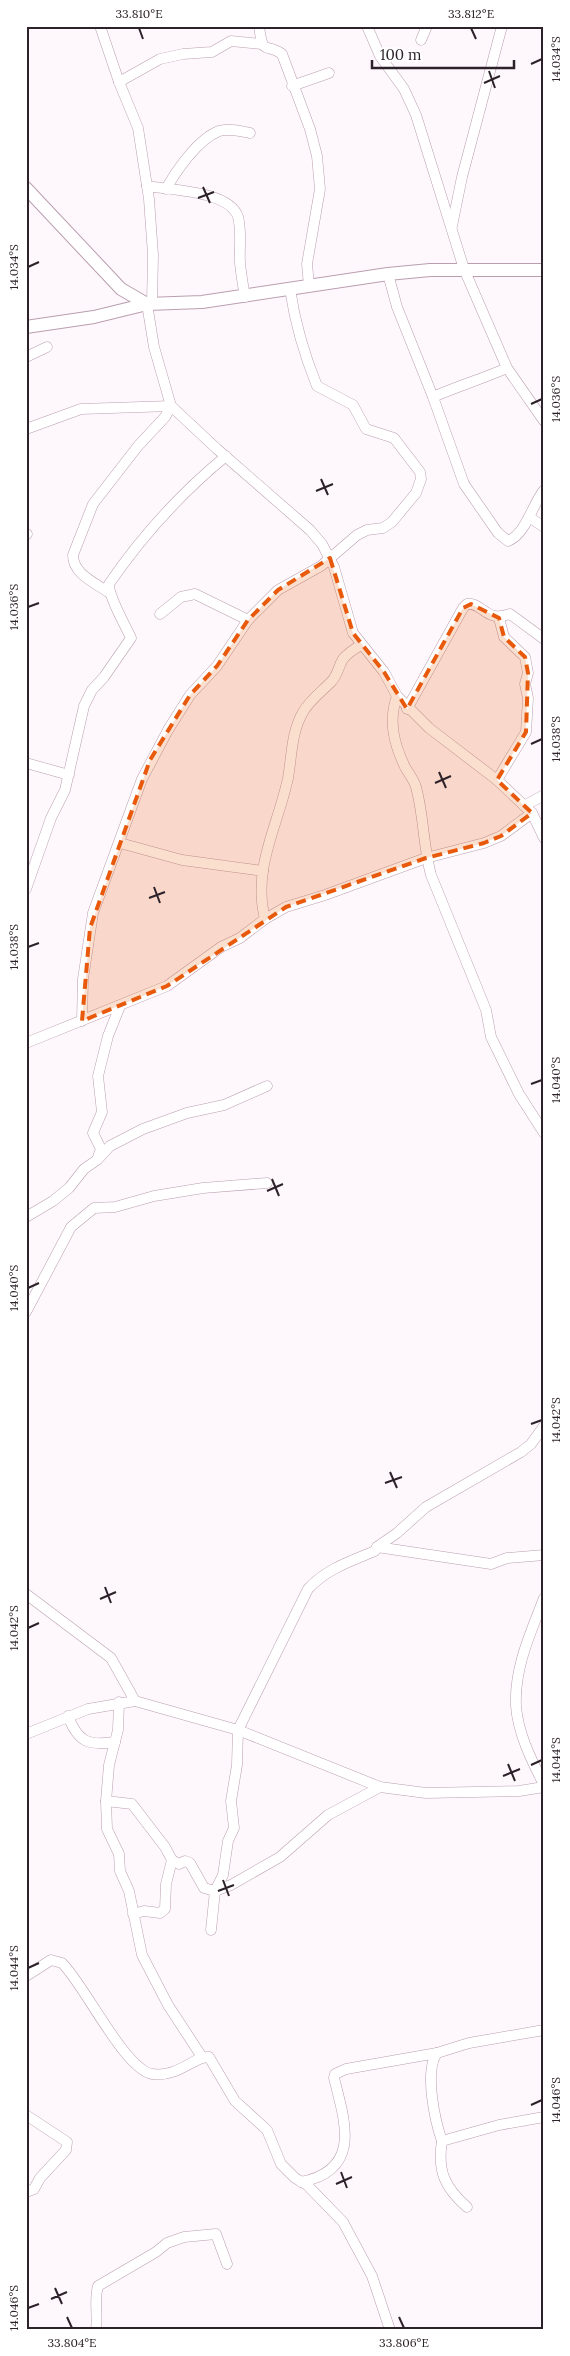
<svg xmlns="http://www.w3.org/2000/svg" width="570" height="2356" font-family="Lora,serif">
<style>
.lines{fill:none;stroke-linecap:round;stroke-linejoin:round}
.minor-casing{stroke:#ba9eaf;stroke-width:11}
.tertiary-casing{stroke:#ba9eaf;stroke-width:14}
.minor{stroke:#fff;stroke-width:10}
.tertiary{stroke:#fff;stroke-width:12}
.marked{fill:#e8590c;fill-opacity:0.2;stroke:#e8590c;stroke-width:4;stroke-dasharray:10 6;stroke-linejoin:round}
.ticks{fill:none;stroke:#2d2229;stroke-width:2}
.neatline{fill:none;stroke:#2d2229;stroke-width:2}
.ticks-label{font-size:12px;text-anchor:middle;fill:#2d2229}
</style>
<rect width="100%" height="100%" fill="#fef8fc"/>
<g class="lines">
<g class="minor-casing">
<g id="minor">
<path d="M100,26L119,82L138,128L149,199L153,255L152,303"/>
<path d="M259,26C263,58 266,42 282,54L310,129L317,156L320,189L307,264L309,285"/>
<path d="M367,26L380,56L404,89L416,115L464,269L507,368L544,421"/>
<path d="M421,40L427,26"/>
<path d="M119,82L160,59L183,54L212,52L231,41L262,44"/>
<path d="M292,86L329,73"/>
<path d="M147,186C170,190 230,191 238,217C242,231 239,248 240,263C241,274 243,285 245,297"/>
<path d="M166,189C176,171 198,139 219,131C228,128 240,131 250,133"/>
<path d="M452,226L462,177L502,26"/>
<path d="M388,274L397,307L433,397L464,484L498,533L508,541C526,534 532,505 544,490"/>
<path d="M147,304L154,347L171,406L217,449L310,530L322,544L334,567L353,633L384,672L397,696L429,728L497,780L532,813L544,838"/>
<path d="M26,357L47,347"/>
<path d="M433,397C458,386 482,379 507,368"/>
<path d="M26,429L81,409L171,406"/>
<path d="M529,517L544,527"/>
<path d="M26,535L27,534"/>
<path d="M108,592C94,582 73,574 73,555L93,504L138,446L165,417L171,406"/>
<path d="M160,614L181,597L195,594L248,620"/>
<path d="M397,696C388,721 394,744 405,767C409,774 414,780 416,787C424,816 423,846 431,875L486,1010L491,1037L519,1094L544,1133"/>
<path d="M407,709L463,608L467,604C483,602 485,623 510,614L544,639"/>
<path d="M26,763L69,775"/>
<path d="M497,780L526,732L528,698L525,684L528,673L525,657L504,637L499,618"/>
<path d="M524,806L544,795"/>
<path d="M120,843L182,860L263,871"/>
<path d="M26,889L51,818L65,790L84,706L92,690L104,677L131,638C125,625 108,595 109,584C142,536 181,493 226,456"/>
<path d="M265,919C252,868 278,826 288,778C292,756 291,733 303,712C310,700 321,692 331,682C338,675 338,667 343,659C348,653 354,649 361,645"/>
<path d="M82,1021L83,979L93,913L142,779L168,730L190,695L217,666L248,620L278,590L321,566L357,535L367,530L383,528L392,522L416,493L421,479L420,472L394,438L366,429L353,405L317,386C304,354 295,323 290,289"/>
<path d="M26,1043L167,986L221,947L240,938L265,919L286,907L325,895L426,858L484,843L501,836L532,813"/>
<path d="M98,1159L110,1146L143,1129L187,1113L224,1105L267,1086"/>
<path d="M26,1217L53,1201L69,1188L84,1169L97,1160L101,1149L93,1133L102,1112L98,1076L108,1036L120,1006"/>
<path d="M26,1312L71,1227L94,1208L115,1207L154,1196L203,1188L267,1183"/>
<path d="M377,1547L491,1564L507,1558L544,1555"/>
<path d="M26,1594L111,1658L135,1701"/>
<path d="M544,1598C531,1632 514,1668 516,1706C518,1734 532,1761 544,1785"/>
<path d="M119,1702L118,1730L109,1765L106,1801L107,1829L119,1854L120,1871L129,1891L142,1955L168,2005L202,2057"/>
<path d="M68,1716C78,1742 88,1746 115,1742"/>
<path d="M26,1734L88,1709L135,1701L238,1730L380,1787L426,1793L519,1791L544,1787"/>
<path d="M106,1801L132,1804L165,1847L172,1860L179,1864L185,1861L190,1863L204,1888L215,1891L231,1885L280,1857L328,1815L380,1787"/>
<path d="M133,1914L144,1911L160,1913L165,1909L166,1884L172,1860"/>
<path d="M211,1930L215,1891L223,1875L228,1841L234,1828L231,1801L237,1765L238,1730L308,1589C326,1569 351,1561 375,1551L377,1547L397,1533L426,1507L521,1452L531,1444L544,1426"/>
<path d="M26,1976L51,1960L62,1963C84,1984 125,2070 152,2074C178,2078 196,2055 209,2057L235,2101L267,2130L281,2164L295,2178L307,2185L343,2222L372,2276L390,2330"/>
<path d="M437,2053C424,2071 435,2121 442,2141"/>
<path d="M26,2115L67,2142L66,2150L40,2178L34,2189L26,2192"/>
<path d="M301,2182C362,2170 345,2122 334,2078L335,2074L346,2069L437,2053L469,2043L544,2030"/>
<path d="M467,2207C445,2188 437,2171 442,2141L499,2125L544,2117"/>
<path d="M96,2330C98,2316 94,2298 98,2286L156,2252L167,2243L184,2237L216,2234L227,2264"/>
</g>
</g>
<g class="tertiary-casing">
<g id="tertiary">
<path d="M26,188L121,289L147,304L202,302L388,274L430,270H544"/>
<path d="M26,327L94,317L147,304"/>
</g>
</g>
<use href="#minor" class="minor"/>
<use href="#tertiary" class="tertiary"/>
</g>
<path class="marked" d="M330,558L353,633L384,672L407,709L463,608L471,604L499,618L504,637L525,657L528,673L526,732L497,780L532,813L501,836L484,843L426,858L286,907L167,986L82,1021L90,928L150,760L190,695L217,666L248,620L278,590Z"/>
<path class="ticks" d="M139,28L143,39M471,28L476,39M531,64L542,59M489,71L495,88M484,83L500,76M203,187L210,203M198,198L214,192M28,267L39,262M531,404L542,399M321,479L328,495M316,491L333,484M28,607L39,603M531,744L542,739M439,772L446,788M435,783L451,776M154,887L160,903M149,898L165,892M28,947L39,943M531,1084L542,1080M272,1179L279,1196M267,1191L283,1184M28,1288L39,1283M531,1424L542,1420M390,1472L397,1488M385,1483L402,1477M105,1587L111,1603M100,1599L116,1592M28,1628L39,1623M508,1764L515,1781M531,1765L542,1760M503,1776L520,1769M223,1880L229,1896M218,1891L234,1885M28,1968L39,1963M531,2105L542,2100M341,2172L347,2188M336,2184L352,2177M55,2288L62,2304M51,2299L67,2292M28,2308L39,2304M67,2317L72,2328M399,2317L404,2328"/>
<rect width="570" height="2356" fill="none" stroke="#ffffff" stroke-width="55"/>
<path d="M372 60v8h142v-8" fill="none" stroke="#2d2229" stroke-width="2.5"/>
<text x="380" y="60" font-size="15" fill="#2d2229" stroke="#ffffff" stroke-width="4" paint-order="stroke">100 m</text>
<rect x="28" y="28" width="514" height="2300" class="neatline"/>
<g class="ticks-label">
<text x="139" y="18">33.810°E</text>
<text x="471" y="18">33.812°E</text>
<text transform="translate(556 59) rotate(-90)" y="4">14.034°S</text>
<text transform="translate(14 267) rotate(-90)" y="4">14.034°S</text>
<text transform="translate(556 399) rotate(-90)" y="4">14.036°S</text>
<text transform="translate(14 607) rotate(-90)" y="4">14.036°S</text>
<text transform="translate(556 739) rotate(-90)" y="4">14.038°S</text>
<text transform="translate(14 947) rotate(-90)" y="4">14.038°S</text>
<text transform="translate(556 1080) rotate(-90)" y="4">14.040°S</text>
<text transform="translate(14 1288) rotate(-90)" y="4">14.040°S</text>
<text transform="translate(556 1420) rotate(-90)" y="4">14.042°S</text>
<text transform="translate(14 1628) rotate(-90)" y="4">14.042°S</text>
<text transform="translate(556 1760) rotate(-90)" y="4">14.044°S</text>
<text transform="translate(14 1968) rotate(-90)" y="4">14.044°S</text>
<text transform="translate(556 2100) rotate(-90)" y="4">14.046°S</text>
<text transform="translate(14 2308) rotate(-90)" y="4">14.046°S</text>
<text x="72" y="2347">33.804°E</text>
<text x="404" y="2347">33.806°E</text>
</g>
</svg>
